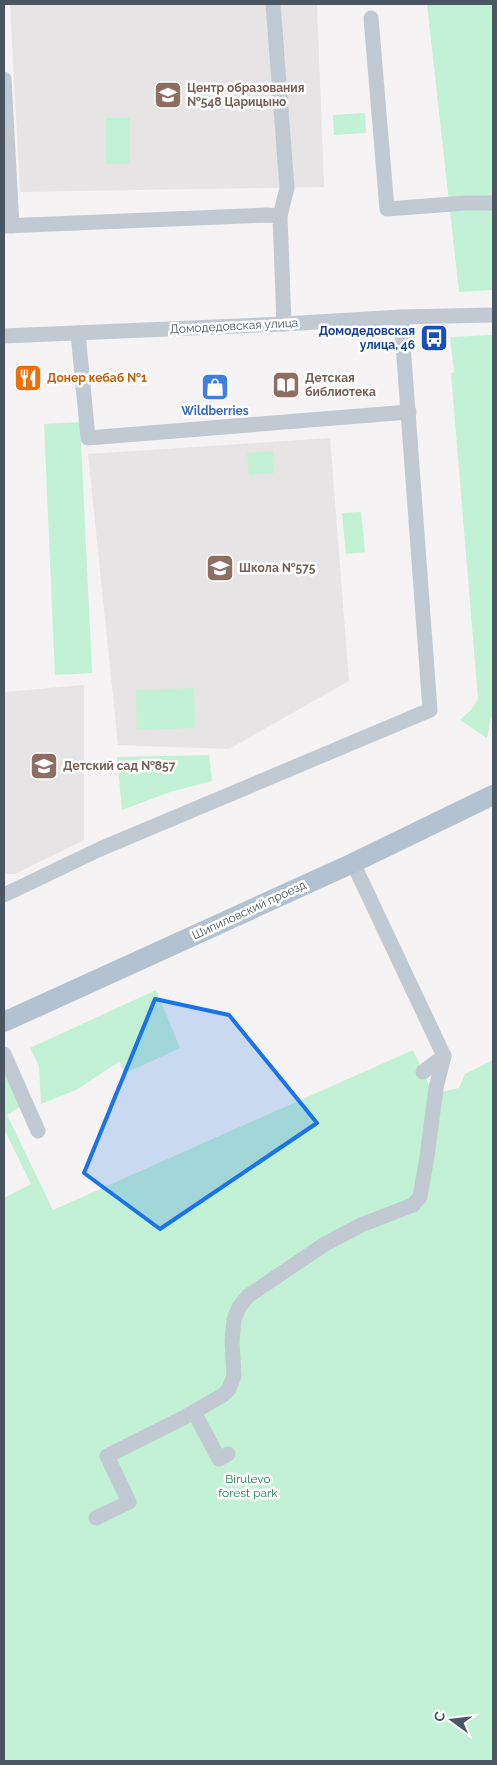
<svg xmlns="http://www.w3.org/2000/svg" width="497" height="1765" font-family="Raleway,sans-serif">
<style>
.education{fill:#e6e4e5}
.green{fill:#c3f1d5}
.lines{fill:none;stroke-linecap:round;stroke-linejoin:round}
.minor{stroke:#c1cad2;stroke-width:15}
.major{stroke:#b3c2d1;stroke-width:20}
.marked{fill:#1a73e8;fill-opacity:0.2;stroke:#1a73e8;stroke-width:4;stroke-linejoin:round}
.labels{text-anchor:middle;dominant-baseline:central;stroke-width:5;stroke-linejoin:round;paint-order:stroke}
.education-label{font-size:12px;font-weight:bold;fill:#785e54;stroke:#fff;text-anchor:start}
.street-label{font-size:12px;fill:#4a5661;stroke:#fff}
.transit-label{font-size:12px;font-weight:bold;fill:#164399;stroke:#fff;text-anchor:end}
.food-label{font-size:12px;font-weight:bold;fill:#c56008;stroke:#fff;text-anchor:start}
.shop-label{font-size:12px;font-weight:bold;fill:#366cbe;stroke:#fff}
.park-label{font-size:12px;fill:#17864f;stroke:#fff}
</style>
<rect width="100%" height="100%" fill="#f5f3f3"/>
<g class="education">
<path d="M10,4H317L324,187L20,192Z"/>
<path d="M330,438L349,681L229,749L118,745L88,454Z"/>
<path d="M84,685V840L15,874H4V692Z"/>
</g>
<g class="green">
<path d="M427,4H493V290L459,292Z"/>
<path d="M365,113L366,133L334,135L333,115Z"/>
<rect x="106" y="118" width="24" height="46"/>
<path d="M493,335V721L491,716L487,738L460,720L471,710L478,699L451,373L454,372L450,337Z"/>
<path d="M80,422L92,673L55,675L44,424Z"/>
<path d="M273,451L274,473L249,475L247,453Z"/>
<path d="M361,512L365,552L346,554L342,513Z"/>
<path d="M194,688L195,728L137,730L136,690Z"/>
<path d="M209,755L212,781L170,792L122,810L117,757Z"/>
<path d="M156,990L180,1048L124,1074L120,1061L76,1090L41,1104L39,1066L30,1048Z"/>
<path d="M413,1050L429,1085L440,1092L459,1088L465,1074L493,1060V1761H4V1198L31,1184L4,1129V1072L21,1106L7,1115L53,1210Z"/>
</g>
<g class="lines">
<g class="minor">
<path d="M273,4L287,188L280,216"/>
<path d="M371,18L387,209L466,203H493"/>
<path d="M4,79L12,226"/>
<path d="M4,226L267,215L280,216L284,324"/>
<path d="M78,333L88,438L409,412"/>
<path d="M4,336L284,324L401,317L493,315"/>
<path d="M4,895L100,849L430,710L401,317"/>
<path d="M4,1054L38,1131"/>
<path d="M423,1072L444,1056"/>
<path d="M194,1412L219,1459L228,1454"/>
<path d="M96,1518L129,1502L107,1456L185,1417L223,1395L229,1389L234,1376L232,1341L234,1320L239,1307L248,1296L325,1244L361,1225L413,1205L420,1197L427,1157L436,1088L444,1056L353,863"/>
</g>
<path class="major" d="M4,1022L353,863L493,795"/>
</g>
<path class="marked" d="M155,999L229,1015L317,1123L160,1229L84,1173Z"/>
<defs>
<g id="school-square" transform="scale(1.4375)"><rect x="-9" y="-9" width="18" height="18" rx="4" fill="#8d6e63" stroke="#fff"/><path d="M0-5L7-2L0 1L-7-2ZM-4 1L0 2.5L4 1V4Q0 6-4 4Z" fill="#fff"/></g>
<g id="bus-square" transform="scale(1.4375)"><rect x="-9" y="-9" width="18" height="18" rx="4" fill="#1a4fb4" stroke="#fff"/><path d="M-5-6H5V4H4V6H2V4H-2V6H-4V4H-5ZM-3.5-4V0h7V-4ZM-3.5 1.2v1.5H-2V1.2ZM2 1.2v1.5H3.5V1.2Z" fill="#fff"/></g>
<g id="restaurant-square" transform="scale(1.4375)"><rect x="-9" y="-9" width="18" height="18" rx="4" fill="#e8710a" stroke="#fff"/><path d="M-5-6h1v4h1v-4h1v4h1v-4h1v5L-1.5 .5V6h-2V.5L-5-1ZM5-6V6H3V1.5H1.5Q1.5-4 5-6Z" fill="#fff"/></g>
<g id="library-square" transform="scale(1.4375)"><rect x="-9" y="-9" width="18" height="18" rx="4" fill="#8d6e63" stroke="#fff"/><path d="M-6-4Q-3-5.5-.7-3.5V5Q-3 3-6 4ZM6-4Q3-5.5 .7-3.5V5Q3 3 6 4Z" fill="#fff"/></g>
<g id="shop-square" transform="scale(1.4375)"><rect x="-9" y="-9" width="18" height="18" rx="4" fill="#3f7fe0" stroke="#fff"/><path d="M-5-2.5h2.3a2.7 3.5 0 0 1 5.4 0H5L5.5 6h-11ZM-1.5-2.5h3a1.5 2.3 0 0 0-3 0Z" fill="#fff"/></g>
</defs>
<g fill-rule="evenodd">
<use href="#school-square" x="168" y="95"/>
<use href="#bus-square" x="434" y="338"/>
<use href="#restaurant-square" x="28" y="378"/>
<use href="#library-square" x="286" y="385"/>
<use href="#shop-square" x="215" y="387"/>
<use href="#school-square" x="220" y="568"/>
<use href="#school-square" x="44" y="766"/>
</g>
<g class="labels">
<g class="education-label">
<text x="187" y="88">Центр образования<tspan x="187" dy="14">№548 Царицыно</tspan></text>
<text x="305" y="378">Детская<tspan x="305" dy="14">библиотека</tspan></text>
<text x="239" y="568">Школа №575</text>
<text x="63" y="766">Детский сад №857</text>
</g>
<g class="street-label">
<text transform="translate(234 326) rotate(-3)">Домодедовская улица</text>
<text transform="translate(249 910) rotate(-25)">Шипиловский проезд</text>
</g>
<g class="transit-label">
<text x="415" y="331">Домодедовская<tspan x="415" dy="14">улица, 46</tspan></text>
</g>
<g class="food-label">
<text x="47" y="378">Донер кебаб №1</text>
</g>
<g class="shop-label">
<text x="215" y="411">Wildberries</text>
</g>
<g class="park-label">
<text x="248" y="1479">Birulevo<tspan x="248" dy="14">forest park</tspan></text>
</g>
</g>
<rect width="497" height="1765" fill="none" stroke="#4a5661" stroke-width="10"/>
<g transform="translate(452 1720) rotate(285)" stroke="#ffffff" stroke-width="4" paint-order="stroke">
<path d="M0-4L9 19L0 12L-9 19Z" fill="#4a5661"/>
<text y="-8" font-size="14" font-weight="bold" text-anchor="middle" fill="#4a5661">С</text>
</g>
</svg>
